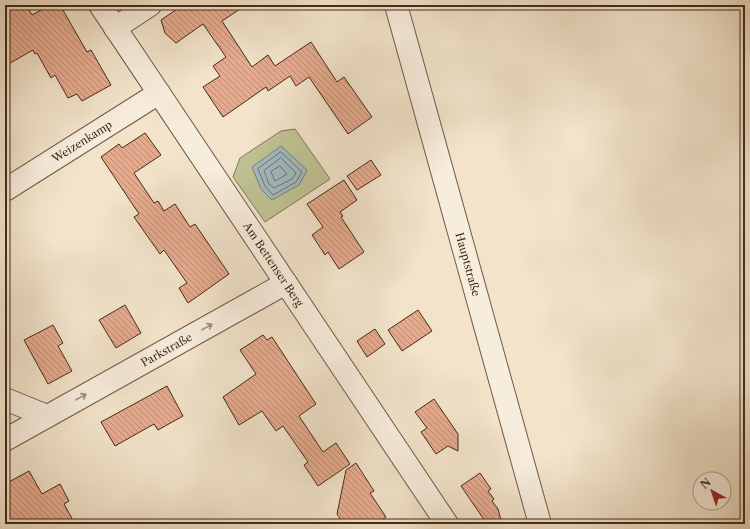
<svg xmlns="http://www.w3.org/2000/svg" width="750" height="529" font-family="'Libre Caslon Text',serif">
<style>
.green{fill:#bfc394;stroke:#817757}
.water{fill:#a2bbc2;stroke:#7c817f}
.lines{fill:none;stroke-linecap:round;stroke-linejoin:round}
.shore{stroke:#72736e;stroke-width:1}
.building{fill:url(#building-back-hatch);stroke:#432b1a}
.minor-casing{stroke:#6f5946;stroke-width:24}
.minor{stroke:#f7eddd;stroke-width:22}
.oneway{stroke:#9d8c7c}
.labels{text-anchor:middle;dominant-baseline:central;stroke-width:3;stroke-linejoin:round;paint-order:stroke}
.street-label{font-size:11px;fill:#432b1a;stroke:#f7eddd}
</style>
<defs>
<pattern id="building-back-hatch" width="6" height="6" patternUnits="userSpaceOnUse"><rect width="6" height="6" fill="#e7aa8d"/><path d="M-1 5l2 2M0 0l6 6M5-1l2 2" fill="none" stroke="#bd8b72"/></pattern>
</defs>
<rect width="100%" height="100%" fill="#f2e3ca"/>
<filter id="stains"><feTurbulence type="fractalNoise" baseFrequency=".005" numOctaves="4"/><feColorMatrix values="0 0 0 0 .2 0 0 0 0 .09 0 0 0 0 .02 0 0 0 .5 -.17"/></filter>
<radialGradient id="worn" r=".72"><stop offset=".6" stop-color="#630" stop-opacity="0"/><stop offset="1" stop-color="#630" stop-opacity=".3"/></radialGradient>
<path class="green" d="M295,129L330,179L265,222L233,177L240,158L281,131Z"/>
<path class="water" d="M281,146L307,170L299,185L272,200L261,189L252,167Z"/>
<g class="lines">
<g class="shore">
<path d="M281,152L302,172L296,182L273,195L265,186L258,169Z"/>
<path d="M281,158L296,173L292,179L274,188L269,184L264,171Z"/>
<path d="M280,166L287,174L275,181L271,172Z"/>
</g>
</g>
<g class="building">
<path d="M17,5H26L32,15L50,5H60L87,52L91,50L111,85L82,101L77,94L68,98L55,75L51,78L37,53L35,54L33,50L5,66V12Z"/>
<path d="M183,5H246L222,21L252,67L268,55L275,66L311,42L337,82L344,77L372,117L348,134L309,77L296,86L290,76L268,91L266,87L223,117L203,87L220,76L213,66L226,57L203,24L176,43L165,33L161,20Z"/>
<path d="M145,133L161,155L134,173L154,203L158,201L164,211L175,204L190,227L195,224L229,274L188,303L179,288L187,283L164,250L160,254L134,217L139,214L101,157L119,144L122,148Z"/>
<path d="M371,160L381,175L357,190L347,176Z"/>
<path d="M344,180L357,200L340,212L343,216L341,217L364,252L339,269L328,252L325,255L312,235L323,227L307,204Z"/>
<path d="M125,305L141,333L116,348L99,320Z"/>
<path d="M418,310L432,331L402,351L388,330Z"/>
<path d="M53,325L63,343L58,346L72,371L48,384L24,340Z"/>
<path d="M375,329L385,344L367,357L357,341Z"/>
<path d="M263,335L267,340L272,337L316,404L299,416L323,452L336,443L350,464L318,486L304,465L308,462L283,426L276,431L262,411L239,425L223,397L256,374L240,350Z"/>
<path d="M167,386L183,416L158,430L154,424L115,446L101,422Z"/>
<path d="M434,399L458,434V451L448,446L436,454L421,432L427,428L415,412Z"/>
<path d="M356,463L374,491L370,493L386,517L376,524L343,523L337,514L346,470Z"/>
<path d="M29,471L42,494L60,484L69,501L64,504L75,524H5V484Z"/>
<path d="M480,473L491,489L488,491L494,499L492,501L498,509L502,524H487L461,486Z"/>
</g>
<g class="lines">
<g class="minor-casing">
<g id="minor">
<path id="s1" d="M100,5L447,524"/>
<path id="s2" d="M396,5L540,524"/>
<path d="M115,28L150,5"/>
<path id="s3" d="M5,190L159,93"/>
<path d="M5,399L47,416"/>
<path id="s4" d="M5,440L286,283"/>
</g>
</g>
<use href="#minor" class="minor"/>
</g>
<defs><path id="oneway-shaft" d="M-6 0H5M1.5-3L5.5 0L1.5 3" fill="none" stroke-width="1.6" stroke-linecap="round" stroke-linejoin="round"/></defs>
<g class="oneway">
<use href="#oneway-shaft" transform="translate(207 327) rotate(-29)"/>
<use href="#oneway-shaft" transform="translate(81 397) rotate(-29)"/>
</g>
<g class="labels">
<g class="street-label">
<text stroke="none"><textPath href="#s3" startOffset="91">Weizenkamp</textPath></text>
<text stroke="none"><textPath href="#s1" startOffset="312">Am Bettenser Berg</textPath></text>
<text stroke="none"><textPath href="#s2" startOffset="269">Hauptstraße</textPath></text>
<text stroke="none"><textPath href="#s4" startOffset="185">Parkstraße</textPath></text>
</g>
</g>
<rect width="750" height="529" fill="none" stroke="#f2e3ca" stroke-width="20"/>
<rect x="6" y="6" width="738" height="517" fill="none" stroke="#432b1a" stroke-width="2"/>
<rect x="10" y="10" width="730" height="509" fill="none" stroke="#432b1a"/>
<g transform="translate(712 491) rotate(320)"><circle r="19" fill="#f7eddd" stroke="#af9f8f"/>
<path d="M0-3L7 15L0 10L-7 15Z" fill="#8f2418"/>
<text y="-6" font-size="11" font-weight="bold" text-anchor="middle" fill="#432b1a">N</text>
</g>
<rect width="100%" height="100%" filter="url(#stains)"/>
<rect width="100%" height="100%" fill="url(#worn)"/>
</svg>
